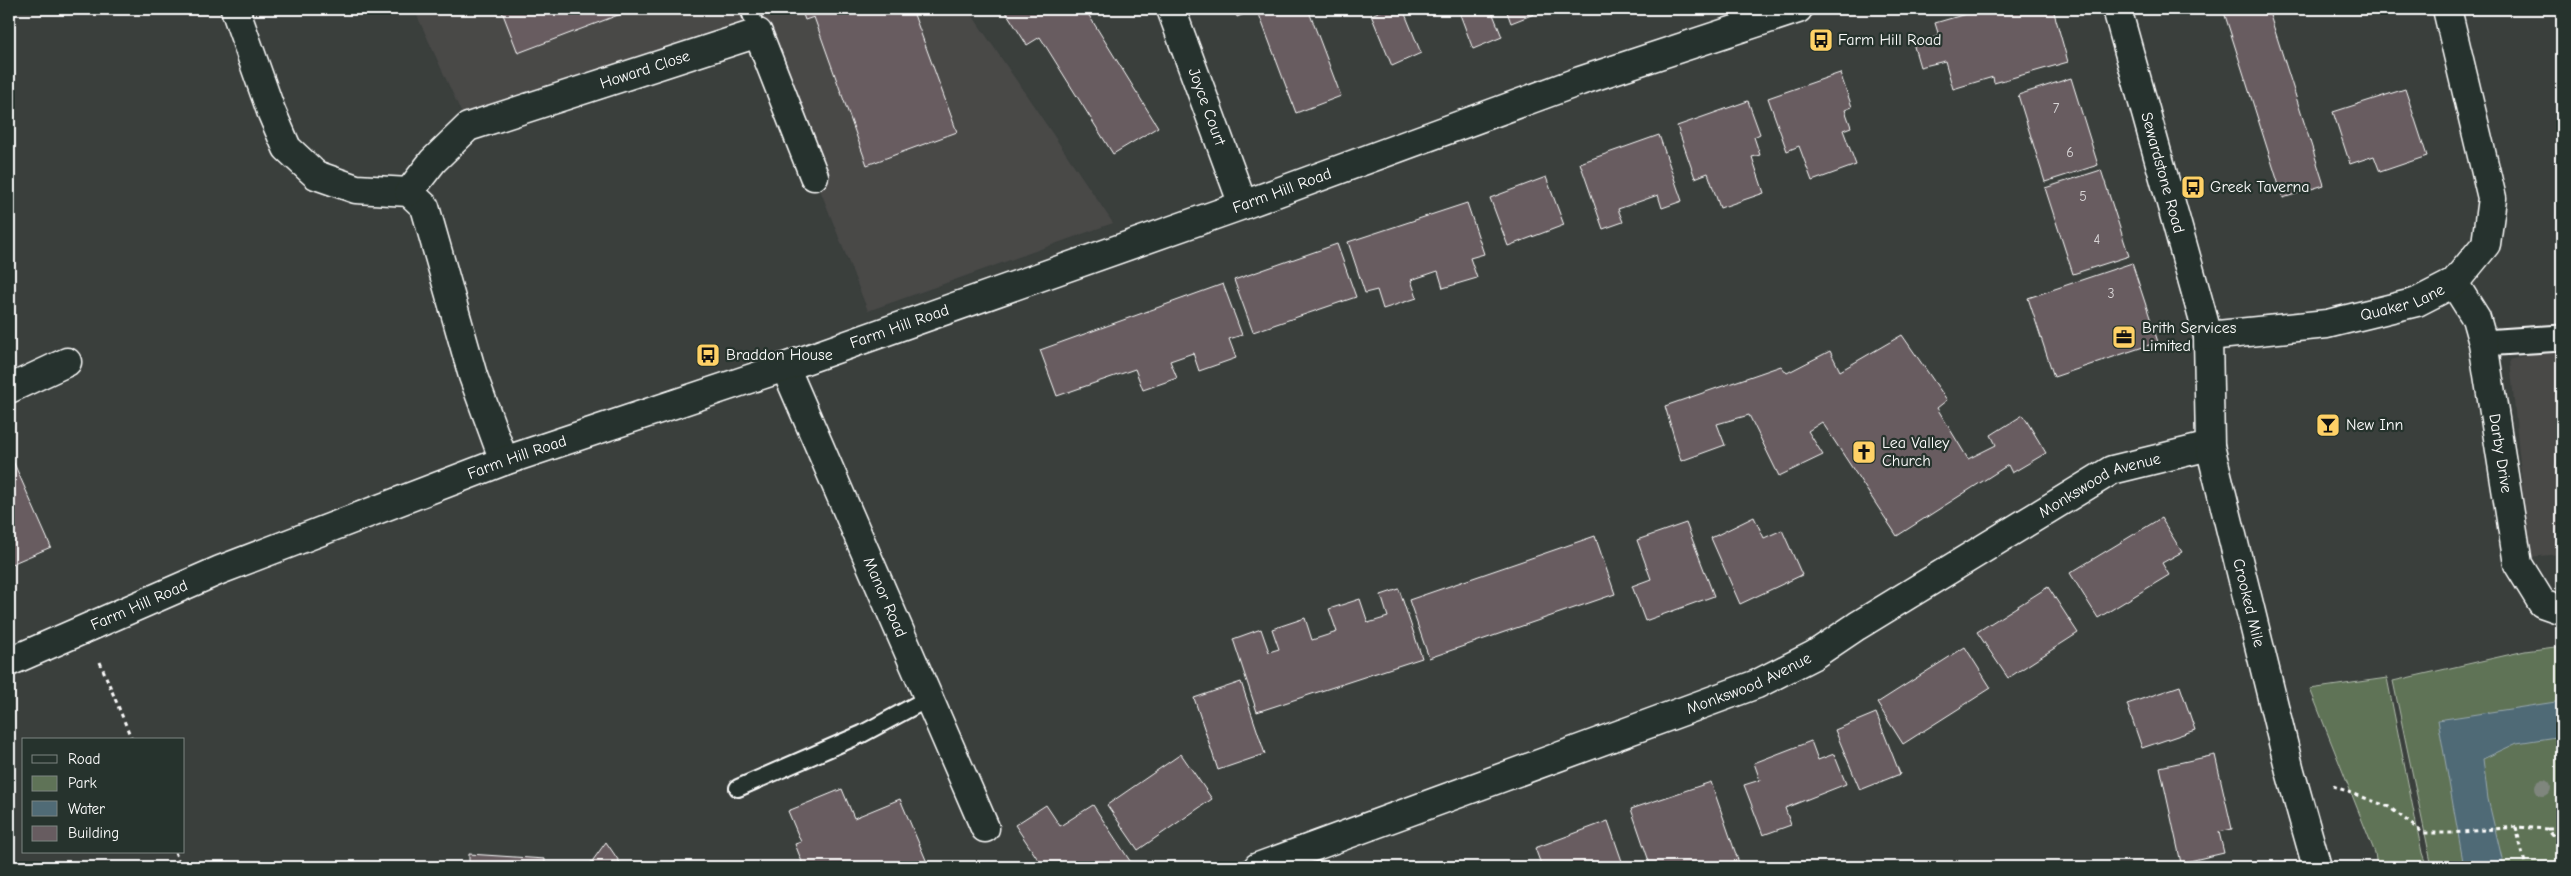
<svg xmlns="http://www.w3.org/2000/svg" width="2571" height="876" font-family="'Comic Neue',sans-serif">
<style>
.built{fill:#484847}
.green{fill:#5f7357;stroke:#afb9ab}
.water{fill:#506b76;stroke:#96a6ad}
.building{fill:#675c60;stroke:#fff}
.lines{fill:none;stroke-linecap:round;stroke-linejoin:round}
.service-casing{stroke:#fff;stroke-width:20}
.pedestrian-casing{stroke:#fff;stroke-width:29}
.minor-casing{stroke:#fff;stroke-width:31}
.tertiary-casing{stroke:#fff;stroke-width:31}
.path{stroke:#fff;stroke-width:3;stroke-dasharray:4 4;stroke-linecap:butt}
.service{stroke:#26332d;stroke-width:16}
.pedestrian{stroke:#26332d;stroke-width:25}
.minor{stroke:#26332d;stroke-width:28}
.tertiary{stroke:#26332d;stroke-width:28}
.tree{fill:#7f867d}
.labels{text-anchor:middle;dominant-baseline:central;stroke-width:4.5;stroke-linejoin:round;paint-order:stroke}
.number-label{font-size:14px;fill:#d9d6d7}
.poi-label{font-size:16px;fill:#fff;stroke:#26332d;text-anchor:start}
.street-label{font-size:16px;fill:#fff;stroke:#26332d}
</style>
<rect width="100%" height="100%" fill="#3a3f3c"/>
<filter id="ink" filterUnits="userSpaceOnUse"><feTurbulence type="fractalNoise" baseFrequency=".02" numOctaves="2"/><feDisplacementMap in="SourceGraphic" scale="10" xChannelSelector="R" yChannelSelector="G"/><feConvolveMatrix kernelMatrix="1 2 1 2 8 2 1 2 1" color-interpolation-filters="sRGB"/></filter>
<g filter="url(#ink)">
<g class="built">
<path d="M414,9H968L1113,223L868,311L758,33L468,127Z"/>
<path d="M2562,345V554L2529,557L2510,360Z"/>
</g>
<g class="green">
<path d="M2562,646V867H2432L2393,681L2525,651Z"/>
<path d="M2387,678L2422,853L2427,867H2377L2375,853L2310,689Z"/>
</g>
<path class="water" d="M2562,701V736L2517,743L2483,759L2488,799L2504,867H2464L2438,720Z"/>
<g class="building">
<path d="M501,9H634L518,53Z"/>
<path d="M801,9H912L957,132L867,165L814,17L805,20Z"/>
<path d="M1004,9H1061L1065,14L1073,9H1085L1158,127L1113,154L1040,37L1027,45Z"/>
<path d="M1235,9H1308L1341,96L1296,113L1257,9L1237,17Z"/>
<path d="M1386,9H1403L1421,53L1392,66L1371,15Z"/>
<path d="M1458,9H1491L1502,37L1473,49Z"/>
<path d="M1506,9H1532L1534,14L1511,23Z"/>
<path d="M1983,9H2053L2068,62L1994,83L1993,77L1953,89L1945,61L1920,67L1913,43L1939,36L1935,23Z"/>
<path d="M2223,9H2268L2324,185L2283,198Z"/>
<path d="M1840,73L1852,107L1845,110L1851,127L1843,130L1856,165L1812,181L1799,146L1787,151L1768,98Z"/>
<path d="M2071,78L2098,165L2045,182L2018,95Z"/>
<path d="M2405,89L2427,156L2380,172L2374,156L2350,164L2333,112Z"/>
<path d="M1748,101L1760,134L1754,137L1760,155L1752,157L1764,193L1720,208L1708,173L1695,178L1677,126Z"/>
<path d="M1659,135L1682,201L1662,208L1658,195L1618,209L1623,222L1603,229L1580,163Z"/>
<path d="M2101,170L2129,256L2073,274L2045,188Z"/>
<path d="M1546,177L1564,225L1508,246L1490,198Z"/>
<path d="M1467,203L1484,254L1470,258L1477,278L1443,288L1438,271L1411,280L1417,298L1383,309L1377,290L1365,293L1348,242Z"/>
<path d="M1337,244L1356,297L1253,332L1234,280Z"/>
<path d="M2132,263L2158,342L2054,377L2028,298Z"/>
<path d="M1223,284L1242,335L1229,339L1236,358L1199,371L1193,353L1170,361L1177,378L1143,390L1135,369L1057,396L1040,350Z"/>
<path d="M1902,335L1947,400L1937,408L1968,459L1996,445L1991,435L2023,415L2046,453L2012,473L2008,465L1897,536L1822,422L1808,431L1823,455L1779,476L1749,415L1717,424L1725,445L1681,461L1665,406L1781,366L1787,373L1830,351L1840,371Z"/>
<path d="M9,452L51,547L9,565Z"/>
<path d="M1754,517L1764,538L1782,530L1802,575L1740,604L1711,538Z"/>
<path d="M2161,518L2182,552L2162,563L2169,575L2098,618L2070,573Z"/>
<path d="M1686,523L1714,596L1645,621L1632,586L1651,579L1637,540Z"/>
<path d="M1595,536L1615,594L1429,658L1409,600Z"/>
<path d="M2048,587L2078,633L2008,678L1977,632Z"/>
<path d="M1399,589L1422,658L1257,712L1233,639L1261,629L1269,652L1279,649L1272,629L1305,618L1312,640L1337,632L1329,609L1360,599L1368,623L1388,617L1381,595Z"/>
<path d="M1965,647L1991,688L1903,744L1877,703Z"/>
<path d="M1241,682L1265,754L1218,770L1194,698Z"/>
<path d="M2180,686L2195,730L2142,748L2127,704Z"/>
<path d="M1876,713L1900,774L1860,790L1835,730Z"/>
<path d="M1811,741L1818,760L1834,754L1846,784L1785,808L1791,825L1763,835L1744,785L1760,780L1754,763Z"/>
<path d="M1181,754L1212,799L1138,850L1107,805Z"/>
<path d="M2215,755L2232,829L2219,832L2224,853L2181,863L2160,767Z"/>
<path d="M1711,782L1739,863L1726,867H1651L1631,809Z"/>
<path d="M842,789L854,818L900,799L929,867H804L795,844L801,842L788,811Z"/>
<path d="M1046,805L1060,826L1093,805L1134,867H1043L1015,825Z"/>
<path d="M1608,821L1624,867H1542L1535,848Z"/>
<path d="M606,842L623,867H588Z"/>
<path d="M469,854L545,859V867H469Z"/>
</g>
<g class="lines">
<g class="service-casing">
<g id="service">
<path d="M749,9L758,33"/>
<path d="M738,788L862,734L929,698"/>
</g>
</g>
<g class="pedestrian-casing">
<path id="pedestrian" d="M2483,343L2562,338"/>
</g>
<g class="minor-casing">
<g id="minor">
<path d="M235,9L271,111L287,148L316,175L356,189L409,192L425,207L473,376L504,461"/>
<path id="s1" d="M1171,9L1243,205"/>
<path id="s2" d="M409,192L433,161L468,127L758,33L814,176"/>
<path id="s3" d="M2454,283L2476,318L2483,343L2518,564L2542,603L2562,610"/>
<path id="s4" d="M785,367L985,828"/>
<path d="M9,389L67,362"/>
<path id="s5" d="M1258,867L1757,684L1814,655L1857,626L2112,470L2210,446"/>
</g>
</g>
<g class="tertiary-casing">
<g id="tertiary">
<path id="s6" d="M2117,9L2208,336L2210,446L2290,771L2317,867"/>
<path id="s7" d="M2208,336L2327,324L2417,302L2454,283L2486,244L2492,198L2447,9"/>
<path id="s8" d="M9,662L220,570L504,461L785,367L1243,205L1580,81L1798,9"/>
</g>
</g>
<g class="path">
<path d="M100,662L132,740"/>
<path d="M2333,786L2389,807L2423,833H2452L2516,827L2547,829L2562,846"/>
<path d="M2516,827L2526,867"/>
<path d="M2548,829H2562"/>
<path d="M175,852L181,867"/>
</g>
<use href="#service" class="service"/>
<use href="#pedestrian" class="pedestrian"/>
<use href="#minor" class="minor"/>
<use href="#tertiary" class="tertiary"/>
</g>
<circle class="tree" cx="2543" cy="788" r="8"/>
</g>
<defs>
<g id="bus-square" transform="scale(1.25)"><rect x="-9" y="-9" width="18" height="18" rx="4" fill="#ffd166" stroke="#26332d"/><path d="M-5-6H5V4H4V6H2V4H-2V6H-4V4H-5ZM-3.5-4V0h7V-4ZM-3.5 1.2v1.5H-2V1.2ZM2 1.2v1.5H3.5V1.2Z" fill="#111"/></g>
<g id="office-square" transform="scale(1.25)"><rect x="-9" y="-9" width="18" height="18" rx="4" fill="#ffd166" stroke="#26332d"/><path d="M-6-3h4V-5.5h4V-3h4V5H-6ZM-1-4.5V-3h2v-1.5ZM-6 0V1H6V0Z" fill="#111"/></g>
<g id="bar-square" transform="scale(1.25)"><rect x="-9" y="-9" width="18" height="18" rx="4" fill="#ffd166" stroke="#26332d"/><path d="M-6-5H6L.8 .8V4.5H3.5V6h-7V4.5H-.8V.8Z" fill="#111"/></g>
<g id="church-square" transform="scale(1.25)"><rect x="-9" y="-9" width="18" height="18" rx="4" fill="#ffd166" stroke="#26332d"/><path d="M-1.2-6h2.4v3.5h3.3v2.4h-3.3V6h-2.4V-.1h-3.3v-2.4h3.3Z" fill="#111"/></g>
</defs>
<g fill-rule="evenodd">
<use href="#bus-square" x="1821" y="40"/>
<use href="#bus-square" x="2193" y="187"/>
<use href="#office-square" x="2124" y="337"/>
<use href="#bus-square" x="708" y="355"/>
<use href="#bar-square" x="2328" y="425"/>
<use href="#church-square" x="1864" y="452"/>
</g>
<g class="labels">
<g class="number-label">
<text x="2056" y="108">7</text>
<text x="2070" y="152">6</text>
<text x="2083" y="196">5</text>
<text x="2097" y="239">4</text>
<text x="2111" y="293">3</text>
</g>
<g class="poi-label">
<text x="1838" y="40">Farm Hill Road</text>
<text x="2210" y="187">Greek Taverna</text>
<text x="2142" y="328">Brith Services<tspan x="2142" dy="18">Limited</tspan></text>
<text x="726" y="355">Braddon House</text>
<text x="2346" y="425">New Inn</text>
<text x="1882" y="443">Lea Valley<tspan x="1882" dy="18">Church</tspan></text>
</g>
<g class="street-label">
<text stroke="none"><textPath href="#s2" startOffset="274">Howard Close</textPath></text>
<text stroke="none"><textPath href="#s1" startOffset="104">Joyce Court</textPath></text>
<text stroke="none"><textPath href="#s6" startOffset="170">Sewardstone Road</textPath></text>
<text stroke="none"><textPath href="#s8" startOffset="1358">Farm Hill Road</textPath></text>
<text stroke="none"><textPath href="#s7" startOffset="198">Quaker Lane</textPath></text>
<text stroke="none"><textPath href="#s8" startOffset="952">Farm Hill Road</textPath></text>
<text stroke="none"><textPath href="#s3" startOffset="179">Darby Drive</textPath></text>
<text stroke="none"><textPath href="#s8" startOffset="548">Farm Hill Road</textPath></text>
<text stroke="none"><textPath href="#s5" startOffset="929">Monkswood Avenue</textPath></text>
<text stroke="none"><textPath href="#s4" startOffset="251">Manor Road</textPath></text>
<text stroke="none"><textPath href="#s6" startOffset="611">Crooked Mile</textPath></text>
<text stroke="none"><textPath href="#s8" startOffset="142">Farm Hill Road</textPath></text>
<text stroke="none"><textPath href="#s5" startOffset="524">Monkswood Avenue</textPath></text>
</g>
</g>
<rect width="2571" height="876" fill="none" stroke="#26332d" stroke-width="30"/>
<rect x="15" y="15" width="2541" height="846" fill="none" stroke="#fff" stroke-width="2" filter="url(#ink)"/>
<rect x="22" y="738" width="162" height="115" fill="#26332d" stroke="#7d8581"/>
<rect x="32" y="755" width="25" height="8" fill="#26332d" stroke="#7d8581"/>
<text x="68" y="764" font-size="15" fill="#ffffff">Road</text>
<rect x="32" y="776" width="25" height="15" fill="#5f7357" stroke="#7d8581"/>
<text x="68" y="788" font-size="15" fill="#ffffff">Park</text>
<rect x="32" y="801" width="25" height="15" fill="#506b76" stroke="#7d8581"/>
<text x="68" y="814" font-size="15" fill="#ffffff">Water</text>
<rect x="32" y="826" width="25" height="15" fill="#675c60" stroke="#7d8581"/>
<text x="68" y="838" font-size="15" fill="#ffffff">Building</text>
</svg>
